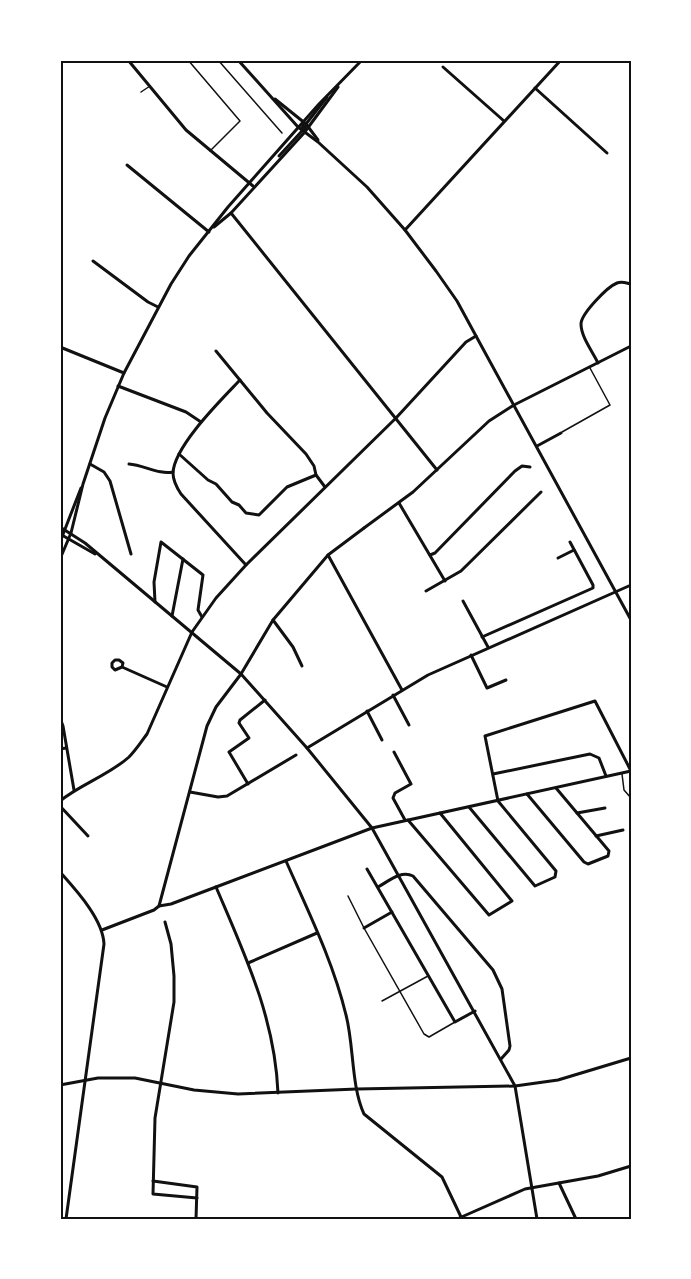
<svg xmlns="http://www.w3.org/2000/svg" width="691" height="1279" font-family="Lato,sans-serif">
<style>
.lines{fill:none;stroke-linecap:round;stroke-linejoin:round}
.service{stroke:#111;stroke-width:1.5}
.minor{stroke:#111;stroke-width:3}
.tertiary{stroke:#111;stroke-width:3}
.neatline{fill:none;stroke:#111;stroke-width:2}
</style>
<rect width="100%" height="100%" fill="#fff"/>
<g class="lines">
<g class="service">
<path d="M188,60L240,121L210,151"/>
<path d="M218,60L282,133"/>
<path d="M141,92L150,86"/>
<path d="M562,432L610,405L590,368"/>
<path d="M622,774L624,790L631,798"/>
<path d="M348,896L364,928L424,1034L429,1037L455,1022"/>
<path d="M382,1001L428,976"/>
</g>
<g class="minor">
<path d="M128,60L186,130L253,186"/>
<path d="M443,67L504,121"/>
<path d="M535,88L607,153"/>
<path d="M127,165L209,232"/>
<path d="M231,213L437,470"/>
<path d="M405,230L561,60"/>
<path d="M93,261L148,302L158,307"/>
<path d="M60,347L124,373"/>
<path d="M216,351L267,413L306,454L314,466L316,475L325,487"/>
<path d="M598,363C593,352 581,337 581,324C581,314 607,287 617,283C622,281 626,283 631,284"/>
<path d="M240,380C222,399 174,446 173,473C173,481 177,488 181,494L246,565"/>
<path d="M118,386L186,412L201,422"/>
<path d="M537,446L561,433"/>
<path d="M179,454L208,480L216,484L232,502L239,505L246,513L259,515L287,487L316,475"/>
<path d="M90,464L104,472L110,481L131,554"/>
<path d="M129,464C144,465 159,475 173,472"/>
<path d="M399,503L445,581"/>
<path d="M364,528L413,492L489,421L514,405L631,346"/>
<path d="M328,555L402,690"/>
<path d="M430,555L435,553L515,471L522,466L530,467"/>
<path d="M558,558L574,550"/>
<path d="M426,591L461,571L541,492"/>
<path d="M463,601L488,647"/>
<path d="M155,602L154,582L161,542L203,575L198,610L202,617"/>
<path d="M172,616L183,559"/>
<path d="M273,620L293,647L302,666"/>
<path d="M482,637L593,588V585L570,542"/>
<path d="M471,655L487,688L506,680"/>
<path d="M122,667L115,670L112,667V663L115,660H119L123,663L122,667L167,687"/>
<path d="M393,695L409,725"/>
<path d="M367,711L382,740"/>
<path d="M60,718L63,726L74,790"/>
<path d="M307,748L428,675L631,585"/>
<path d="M60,749L66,748"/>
<path d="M394,752L411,784L395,793L393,798L405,820"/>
<path d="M493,774L590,754L599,758L606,776"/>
<path d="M248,784L229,752L249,738L239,723L240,720L265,700"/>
<path d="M190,792L218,797L227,796L296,755"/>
<path d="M527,794L584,862L588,864L608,856L609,851L556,788"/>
<path d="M60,801C81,784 109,775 129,757C136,750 141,742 147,734L192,632L216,598L246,565L396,418L466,342L476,336"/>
<path d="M60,806L88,836"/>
<path d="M469,807L535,886L555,877L556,871L498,801L485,736L595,701L631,771"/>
<path d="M577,813L605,808"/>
<path d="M408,820L489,915L512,901L440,813"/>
<path d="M596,836L623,830"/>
<path d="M286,861C308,911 333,961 346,1015C354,1045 351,1086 364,1114L442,1177L462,1219"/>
<path d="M367,869L455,1022L475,1011"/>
<path d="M216,887C245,955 275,1018 278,1093"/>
<path d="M378,887C389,881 401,870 413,876L493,970L502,989L510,1046L509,1050L501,1059"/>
<path d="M159,906L171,904L216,887L372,828L631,771"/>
<path d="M165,922L171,944L174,976V1002L155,1118L153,1194L197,1198"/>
<path d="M364,928L392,912"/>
<path d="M248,963L317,933"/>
<path d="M153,1181L197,1187L196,1219"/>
<path d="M559,1183L576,1219"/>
<path d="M457,1219L525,1189L598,1176L631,1166"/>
</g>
<g class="tertiary">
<path d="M238,60L298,127L318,142L367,187L405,230L436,271L457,301L476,336L631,620"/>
<path d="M275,99L306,124L318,140"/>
<path d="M304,131L306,124L327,97"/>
<path d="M279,156L302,131L303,124"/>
<path d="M214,227L231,213L304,133L338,87"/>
<path d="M60,527L85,543L241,674L307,748L372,828L515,1086L537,1219"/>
<path d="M60,534L95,554"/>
<path d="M60,542L81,488"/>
<path d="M60,559L71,533L83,484L105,418L124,373L171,284L189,256L228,207L319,104L362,60"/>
<path d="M60,872C76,890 103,919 104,944L66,1219"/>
<path d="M102,930L154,910L159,906L207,726L216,707L241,674L273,620L328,555L364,528"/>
<path d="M60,1085L98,1078H135L194,1090L238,1094L357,1089L515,1086L558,1080L631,1058"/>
</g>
</g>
<rect width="691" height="1279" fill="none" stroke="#ffffff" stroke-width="123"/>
<rect x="62" y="62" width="568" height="1156" class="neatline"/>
</svg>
